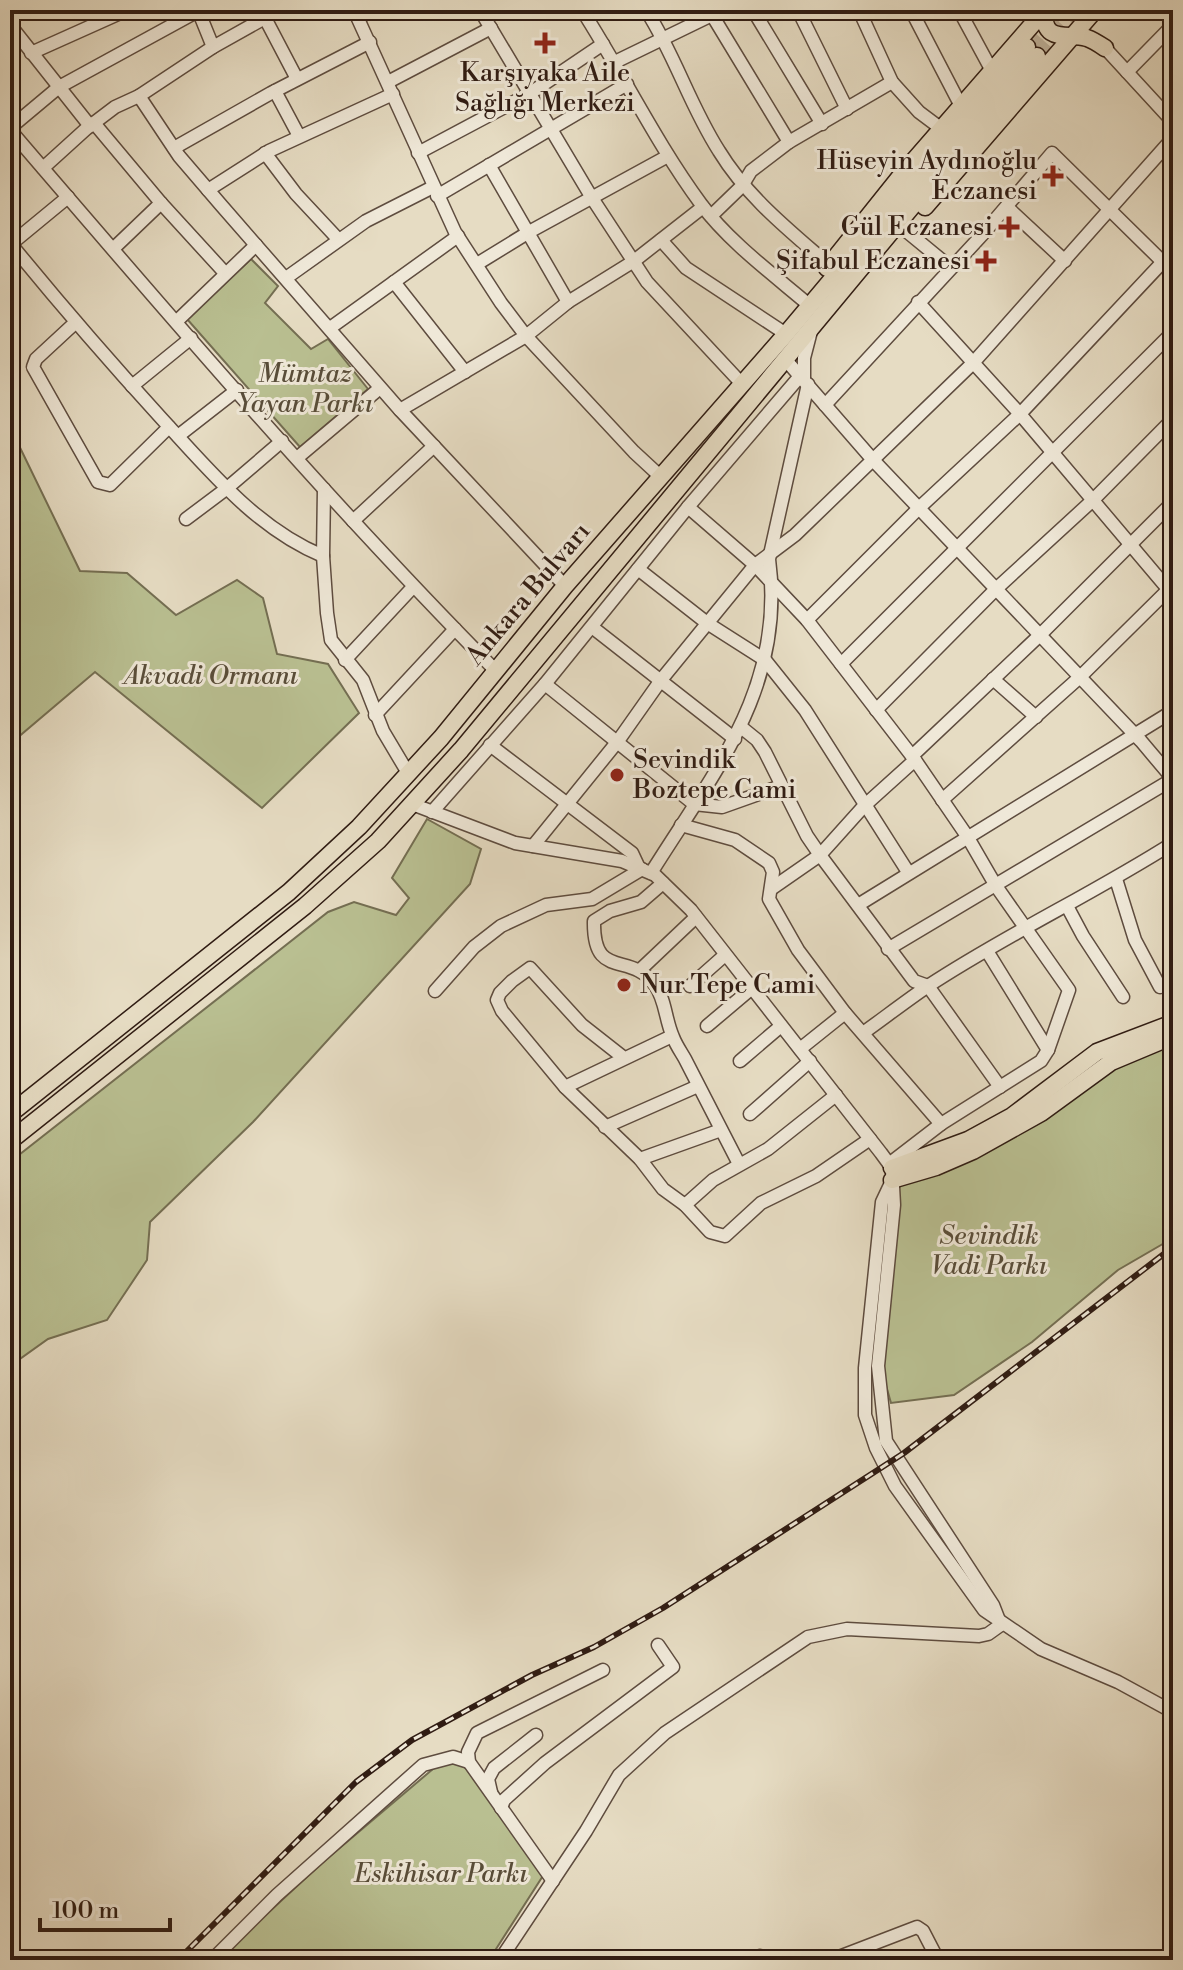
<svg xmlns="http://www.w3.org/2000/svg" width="1183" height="1970" font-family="'Libre Bodoni',serif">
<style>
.green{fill:#b9bf91;stroke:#746e52;stroke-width:2}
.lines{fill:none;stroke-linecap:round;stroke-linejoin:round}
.major-tunnel{stroke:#c2b6a0;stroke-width:16;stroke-dasharray:16 8;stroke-linecap:butt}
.minor-casing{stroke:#5e4c3f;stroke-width:15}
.major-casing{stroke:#301c13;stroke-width:19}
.minor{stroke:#efe8d8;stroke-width:12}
.major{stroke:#e6dcc3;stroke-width:16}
.rail-casing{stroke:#301c13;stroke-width:6}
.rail{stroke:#efe8d8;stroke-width:3;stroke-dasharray:9;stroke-linecap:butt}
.poi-dot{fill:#8f2418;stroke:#efe8d8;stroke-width:3}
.labels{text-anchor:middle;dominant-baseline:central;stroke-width:6;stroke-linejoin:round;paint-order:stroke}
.poi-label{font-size:26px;fill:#301c13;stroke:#efe8d8;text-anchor:end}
.park-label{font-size:26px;font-style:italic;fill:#594d39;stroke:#efe8d8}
.street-label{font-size:26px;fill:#301c13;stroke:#efe8d8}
</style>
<rect width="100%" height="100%" fill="#e6dcc3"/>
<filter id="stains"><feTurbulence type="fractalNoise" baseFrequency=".0025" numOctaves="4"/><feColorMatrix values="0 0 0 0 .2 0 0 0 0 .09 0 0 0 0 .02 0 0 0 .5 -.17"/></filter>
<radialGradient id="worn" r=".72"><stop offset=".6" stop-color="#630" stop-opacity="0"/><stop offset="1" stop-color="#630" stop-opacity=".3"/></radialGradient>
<g class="green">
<path d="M251,259L278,286L265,303L311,349L328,339L368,389L300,447L187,319Z"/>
<path d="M10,427L80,571L127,573L176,615L237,580L263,598L277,654L328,664L359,713L262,808L95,672L10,744Z"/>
<path d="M427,819L481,849L470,884L253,1122L150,1222L147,1260L107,1320L48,1339L10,1366V1162L328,912L354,902L396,915L409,898L392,878Z"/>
<path d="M1173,1036V1238L1118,1270L1032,1342L954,1395L891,1403L879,1361L892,1180Z"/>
<path d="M453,1752L546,1871L489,1960H217L322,1863Z"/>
</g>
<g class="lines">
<g class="major-tunnel">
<path d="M1027,47L1059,10"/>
<path d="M1037,56L1077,10"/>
</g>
<g class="minor-casing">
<g id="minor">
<path d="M198,10L213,47"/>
<path d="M354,10L455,232L501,303L526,336L634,452L661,477"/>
<path d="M480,10L592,198L647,282L742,384"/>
<path d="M582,10C623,74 656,143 701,204C728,241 775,276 809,305"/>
<path d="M646,10C675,55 690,106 719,151C747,197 789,230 829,265"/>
<path d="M709,10L789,142"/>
<path d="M753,10L822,124"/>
<path d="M798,10L847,109"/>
<path d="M859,10L892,82L919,112L943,130"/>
<path d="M911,10L962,108"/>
<path d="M959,10L992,71"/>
<path d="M265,18L297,79"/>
<path d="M358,18L373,10"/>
<path d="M10,25L90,126"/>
<path d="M1105,48L1173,122"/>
<path d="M31,53L127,10"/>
<path d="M615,62L722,10"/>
<path d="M1127,72L1173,25"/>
<path d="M388,82L491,28"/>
<path d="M275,91L299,136"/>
<path d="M139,96L179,156L221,205L400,410L565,586"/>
<path d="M94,123L161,203L225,273"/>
<path d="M10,128L59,87L198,11"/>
<path d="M10,130C167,313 325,498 495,670"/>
<path d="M174,148L271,93L370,42"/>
<path d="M265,153L296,194L338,239"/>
<path d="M418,153L529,94L603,44"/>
<path d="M489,165L568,302"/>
<path d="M43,168L86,129L115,107L139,96L213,47L279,10"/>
<path d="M208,190L269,151L393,94"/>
<path d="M437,196L627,84"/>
<path d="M1007,207L1065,261"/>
<path d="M711,216L742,186L751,171L789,142L892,82"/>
<path d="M905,230L950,267"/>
<path d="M661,240L686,268L786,334"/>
<path d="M10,243C59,303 110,362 162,419C210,471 257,529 323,556"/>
<path d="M11,244L68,197"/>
<path d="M114,248L161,203"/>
<path d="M477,264L529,232L668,156"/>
<path d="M286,278L366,221L433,187"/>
<path d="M394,282L465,372"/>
<path d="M918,302L1020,414L1173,595"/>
<path d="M177,321L256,245"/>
<path d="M76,322L36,359L33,367L98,482L110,485L169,427"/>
<path d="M330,328L458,236"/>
<path d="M785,359L873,460L1141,741L1173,779"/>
<path d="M804,379V358L811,331"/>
<path d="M132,386L191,338"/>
<path d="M825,405L982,235L1052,153L1173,272"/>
<path d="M400,410L526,336L568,302L634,261L703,207"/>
<path d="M178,436L237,390"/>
<path d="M297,458L380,388"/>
<path d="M324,489L323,556L327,613L331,640L363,680L383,731L408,773"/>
<path d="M688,507L755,565L807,620L915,760L967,836L996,886L1069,990L1048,1050L1041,1061L941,1124L889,1164"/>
<path d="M186,519L226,489L282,441"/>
<path d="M353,521L434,446"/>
<path d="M638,569L707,623L765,660L805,710L908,872"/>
<path d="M807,620L919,508L1020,414L1173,251"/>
<path d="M592,627L735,739"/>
<path d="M345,660L413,587"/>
<path d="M841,664L1173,332"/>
<path d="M993,679L1036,717"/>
<path d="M545,684L694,804L722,807L781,786"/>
<path d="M876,710L996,589L1093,500L1173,419"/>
<path d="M375,715L455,629"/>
<path d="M741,727L757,740L765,752L807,836L820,855L914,981L928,986L1000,1087"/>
<path d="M490,745L632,853L639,868"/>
<path d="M912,756L1040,635L1173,502"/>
<path d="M942,800L1080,677L1173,585"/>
<path d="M412,804L515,843L622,861L655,875L691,910L881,1153L892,1168L894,1205L878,1366L886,1441L993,1605L1000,1623"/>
<path d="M432,812L545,684L688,507L801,375"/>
<path d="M681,825L735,840L769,863L773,872L769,899L798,950L845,1013L941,1124"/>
<path d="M533,846L618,741L661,680L755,565L795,535L973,363L1173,138"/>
<path d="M651,873C714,772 786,687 769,559L808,384"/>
<path d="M1116,879L1135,940L1160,987L1173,981"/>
<path d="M663,883L641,902L610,911L594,921C593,982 630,950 655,985C666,1001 665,1019 673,1037C676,1045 681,1052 685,1059C703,1094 721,1129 739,1164"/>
<path d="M771,889L820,855L864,806L915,760"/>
<path d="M858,905L1173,711"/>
<path d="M1067,906L1083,936L1123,997"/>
<path d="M888,949L1173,779"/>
<path d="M987,951L1048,1050"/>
<path d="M640,970L696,917"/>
<path d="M690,986L725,955"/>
<path d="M435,991L474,947L501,926L546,905L592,899L642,869"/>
<path d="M707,1026L752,988"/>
<path d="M863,1033C884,1018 906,1001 928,986C1007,934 1093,894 1173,843"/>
<path d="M800,1049L845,1013"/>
<path d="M624,1058L582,1025L530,968L512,981L500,993L497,1000L502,1011L565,1087L672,1036"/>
<path d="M740,1061L781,1026"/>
<path d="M565,1087L640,1159L663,1189L685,1205L710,1232L725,1236L761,1203L816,1176L870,1139"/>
<path d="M750,1114L810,1061"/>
<path d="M605,1127L698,1086"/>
<path d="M640,1159L721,1130"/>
<path d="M891,1183L882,1202L865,1368V1415L876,1448L895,1486L984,1610L1041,1649L1118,1682L1173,1712"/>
<path d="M685,1205L713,1180L768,1149L836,1095"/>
<path d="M491,1792L488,1779L494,1768L536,1735"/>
<path d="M501,1808L504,1800L545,1763L673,1667L658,1645"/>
<path d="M553,1881L469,1762L468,1752L477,1733L603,1670"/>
<path d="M212,1960L277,1895L423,1765L453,1757L469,1762"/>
<path d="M500,1960L586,1831L619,1775L665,1733L808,1637L847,1629L979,1636L988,1634L1002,1624"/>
<path d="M752,1960L760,1956L781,1960"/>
<path d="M831,1960L917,1927L923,1931L938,1960"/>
</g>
</g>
<g class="major-casing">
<g id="major">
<path d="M1044,10C1043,45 1067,32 1087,38C1093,40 1099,44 1105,48"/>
<path d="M925,207L1095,10"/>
<path d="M827,268L903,173L1045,10"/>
<path d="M10,1114L289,892L359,827L441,738L565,586L786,334L1027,47"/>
<path d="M10,1141L305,906L378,841L461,750L1037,56"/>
<path d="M892,1168L968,1140L1012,1116L1097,1052L1173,1023"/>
<path d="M892,1180L936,1167L973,1151L1041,1113L1111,1062L1173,1036"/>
</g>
</g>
<use href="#minor" class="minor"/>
<use href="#major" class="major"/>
<g class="rail-casing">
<path id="rail" d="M178,1960L356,1782L412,1740L532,1675L594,1647L663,1608L873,1473L904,1453L1173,1247"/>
</g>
<use href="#rail" class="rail"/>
</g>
<g class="poi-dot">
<path d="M541 31h8v8h8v8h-8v8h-8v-8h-8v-8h8z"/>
<path d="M1049 164h8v8h8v8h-8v8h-8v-8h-8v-8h8z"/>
<path d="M1005 215h8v8h8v8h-8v8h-8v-8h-8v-8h8z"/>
<path d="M982 249h8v8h8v8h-8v8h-8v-8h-8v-8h8z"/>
<circle cx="617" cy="775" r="8"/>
<circle cx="624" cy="985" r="8"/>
</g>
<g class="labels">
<g class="poi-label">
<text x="545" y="73" text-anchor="middle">Karşıyaka Aile<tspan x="545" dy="30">Sağlığı Merkezi</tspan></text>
<text x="1037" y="161">Hüseyin Aydınoğlu<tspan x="1037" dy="30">Eczanesi</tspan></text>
<text x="993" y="227">Gül Eczanesi</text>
<text x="970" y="261">Şifabul Eczanesi</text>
<text x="633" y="760" text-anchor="start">Sevindik<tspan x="633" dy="30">Boztepe Cami</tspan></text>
<text x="640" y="985" text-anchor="start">Nur Tepe Cami</text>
</g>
<g class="park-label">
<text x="305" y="374">Mümtaz<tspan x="305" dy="30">Yayan Parkı</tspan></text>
<text x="211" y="676">Akvadi Ormanı</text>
<text x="989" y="1236">Sevindik<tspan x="989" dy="30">Vadi Parkı</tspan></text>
<text x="441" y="1874">Eskihisar Parkı</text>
</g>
<g class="street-label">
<text transform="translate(528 594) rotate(-50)">Ankara Bulvarı</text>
</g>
</g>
<rect width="1183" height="1970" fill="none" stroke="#e6dcc3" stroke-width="40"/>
<rect x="12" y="12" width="1159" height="1946" fill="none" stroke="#301c13" stroke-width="4"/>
<rect x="20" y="20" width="1143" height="1930" fill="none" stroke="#301c13" stroke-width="2"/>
<path d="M40 1918v12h130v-12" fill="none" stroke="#301c13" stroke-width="4"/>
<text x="52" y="1918" font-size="24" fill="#301c13" stroke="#efe8d8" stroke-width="6" paint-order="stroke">100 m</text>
<rect width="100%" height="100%" filter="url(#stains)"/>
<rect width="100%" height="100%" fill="url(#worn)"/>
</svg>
